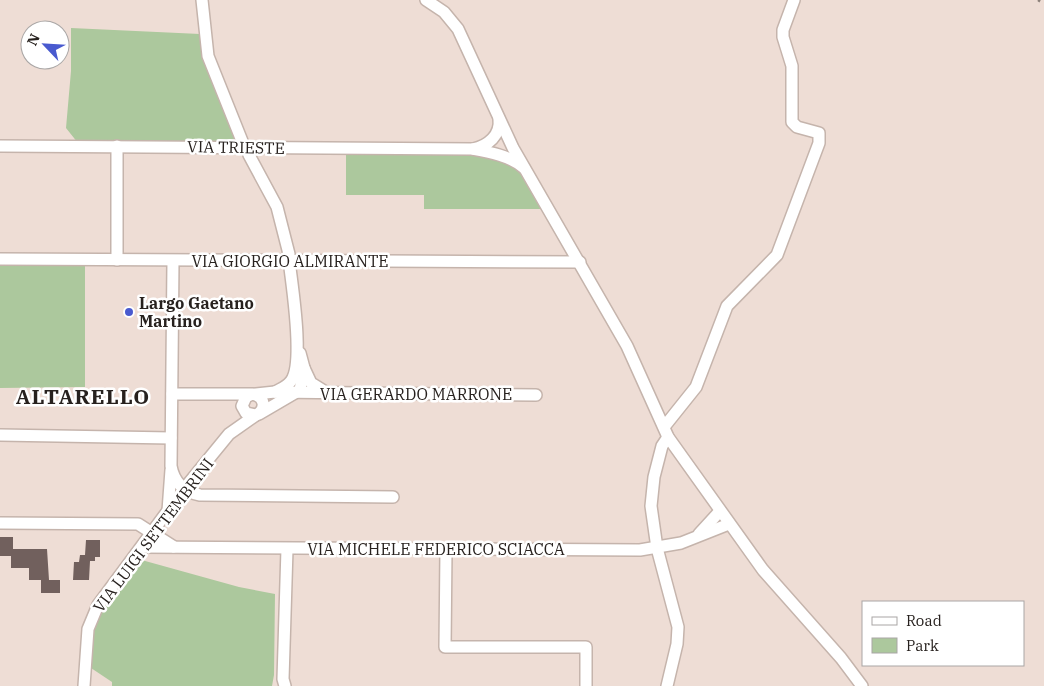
<svg xmlns="http://www.w3.org/2000/svg" width="1044" height="686" font-family="'IBM Plex Serif',serif">
<style>
.green{fill:#acc89d}
.building{fill:#71605d}
.lines{fill:none;stroke-linecap:round;stroke-linejoin:round}
.minor-casing{stroke:#c5b4ac;stroke-width:14}
.minor{stroke:#fff;stroke-width:11}
.rail{stroke:#8c807a;stroke-width:2.5;stroke-dasharray:2.5 5;stroke-linecap:butt}
.poi-dot{fill:#495acf;stroke:#fff;stroke-width:2}
.labels{text-anchor:middle;dominant-baseline:central;stroke-width:5;stroke-linejoin:round;paint-order:stroke}
.street-label{font-size:16px;fill:#27211e;stroke:#fff}
.poi-label{font-size:16px;font-weight:bold;fill:#27211e;stroke:#fff;text-anchor:start}
.district-label{font-size:21px;font-weight:bold;letter-spacing:1px;fill:#27211e;stroke:#fff}
</style>
<rect width="100%" height="100%" fill="#eeddd5"/>
<g class="green">
<path d="M71,28L200,34L209,75L236,141L78,143L66,128L71,71Z"/>
<path d="M346,155C384,155 492,145 518,171C529,180 536,197 543,209H424V195H346Z"/>
<path d="M0,265H85V387L0,388Z"/>
<path d="M138,559L239,587L275,594L274,675L272,686H112V682L88,666L90,639L96,616Z"/>
</g>
<g class="building">
<path d="M0,537H13V549H47L49,580H60V593H41V580H29V568H11V556H0Z"/>
<path d="M86,540H100V557H95V561H90L89,580H73L74,562H79L80,555H85Z"/>
</g>
<g class="lines">
<g class="minor-casing">
<g id="minor">
<path d="M202,0L208,56L242,141"/>
<path d="M426,0L444,12L458,29L513,148L627,346L668,437L763,570L841,658L862,686"/>
<path d="M0,146L472,149C489,152 511,156 524,168"/>
<path d="M473,149C488,146 501,135 499,119"/>
<path d="M249,155L277,207L289,254"/>
<path d="M0,259L580,262"/>
<path d="M117,260V146"/>
<path d="M173,261L171,466C174,483 184,492 200,495L393,497"/>
<path d="M304,368L311,383L327,393"/>
<path d="M275,392C280,389 287,387 291,381C304,364 293,292 290,268"/>
<path d="M172,394H252C265,396 267,409 256,415L246,413L242,406L246,397L252,394"/>
<path d="M256,394L275,392L536,395"/>
<path d="M259,414L300,390L304,368L300,353"/>
<path d="M664,427L696,387L727,306L777,255L819,143V133L797,127L792,122V66L783,37V30L794,0"/>
<path d="M0,435L171,438"/>
<path d="M168,511L171,470"/>
<path d="M0,523L138,524L174,547"/>
<path d="M699,534L720,511"/>
<path d="M142,547L640,550L681,543L729,524"/>
<path d="M446,550L445,647H586V686"/>
<path d="M84,686L88,629L98,605L184,489L229,434L256,415"/>
<path d="M285,686L283,679L287,549"/>
<path d="M667,686L677,644L678,627L657,548L651,506L654,477L662,446L668,437"/>
</g>
</g>
<use href="#minor" class="minor"/>
<path class="rail" d="M1038,0L1044,4"/>
</g>
<circle class="poi-dot" cx="129" cy="312" r="5"/>
<g class="labels">
<g class="street-label">
<text transform="translate(236 147) rotate(1)">VIA TRIESTE</text>
<text x="290" y="261">VIA GIORGIO ALMIRANTE</text>
<text x="416" y="394">VIA GERARDO MARRONE</text>
<text transform="translate(153 535) rotate(-53)">VIA LUIGI SETTEMBRINI</text>
<text x="436" y="549">VIA MICHELE FEDERICO SCIACCA</text>
</g>
<g class="poi-label">
<text x="139" y="303">Largo Gaetano<tspan x="139" dy="18">Martino</tspan></text>
</g>
<g class="district-label">
<text x="83" y="396">ALTARELLO</text>
</g>
</g>
<rect x="862" y="601" width="162" height="65" fill="#ffffff" stroke="#a9a6a5"/>
<rect x="872" y="617" width="25" height="8" fill="#ffffff" stroke="#a9a6a5"/>
<text x="906" y="626" font-size="15" fill="#27211e">Road</text>
<rect x="872" y="638" width="25" height="15" fill="#acc89d" stroke="#a9a6a5"/>
<text x="906" y="651" font-size="15" fill="#27211e">Park</text>
<g transform="translate(45 45) rotate(295)"><circle r="24" fill="#ffffff" stroke="#a9a6a5"/>
<path d="M0-4L9 19L0 12L-9 19Z" fill="#495acf"/>
<text y="-8" font-size="14" font-weight="bold" text-anchor="middle" fill="#27211e">N</text>
</g>
</svg>
